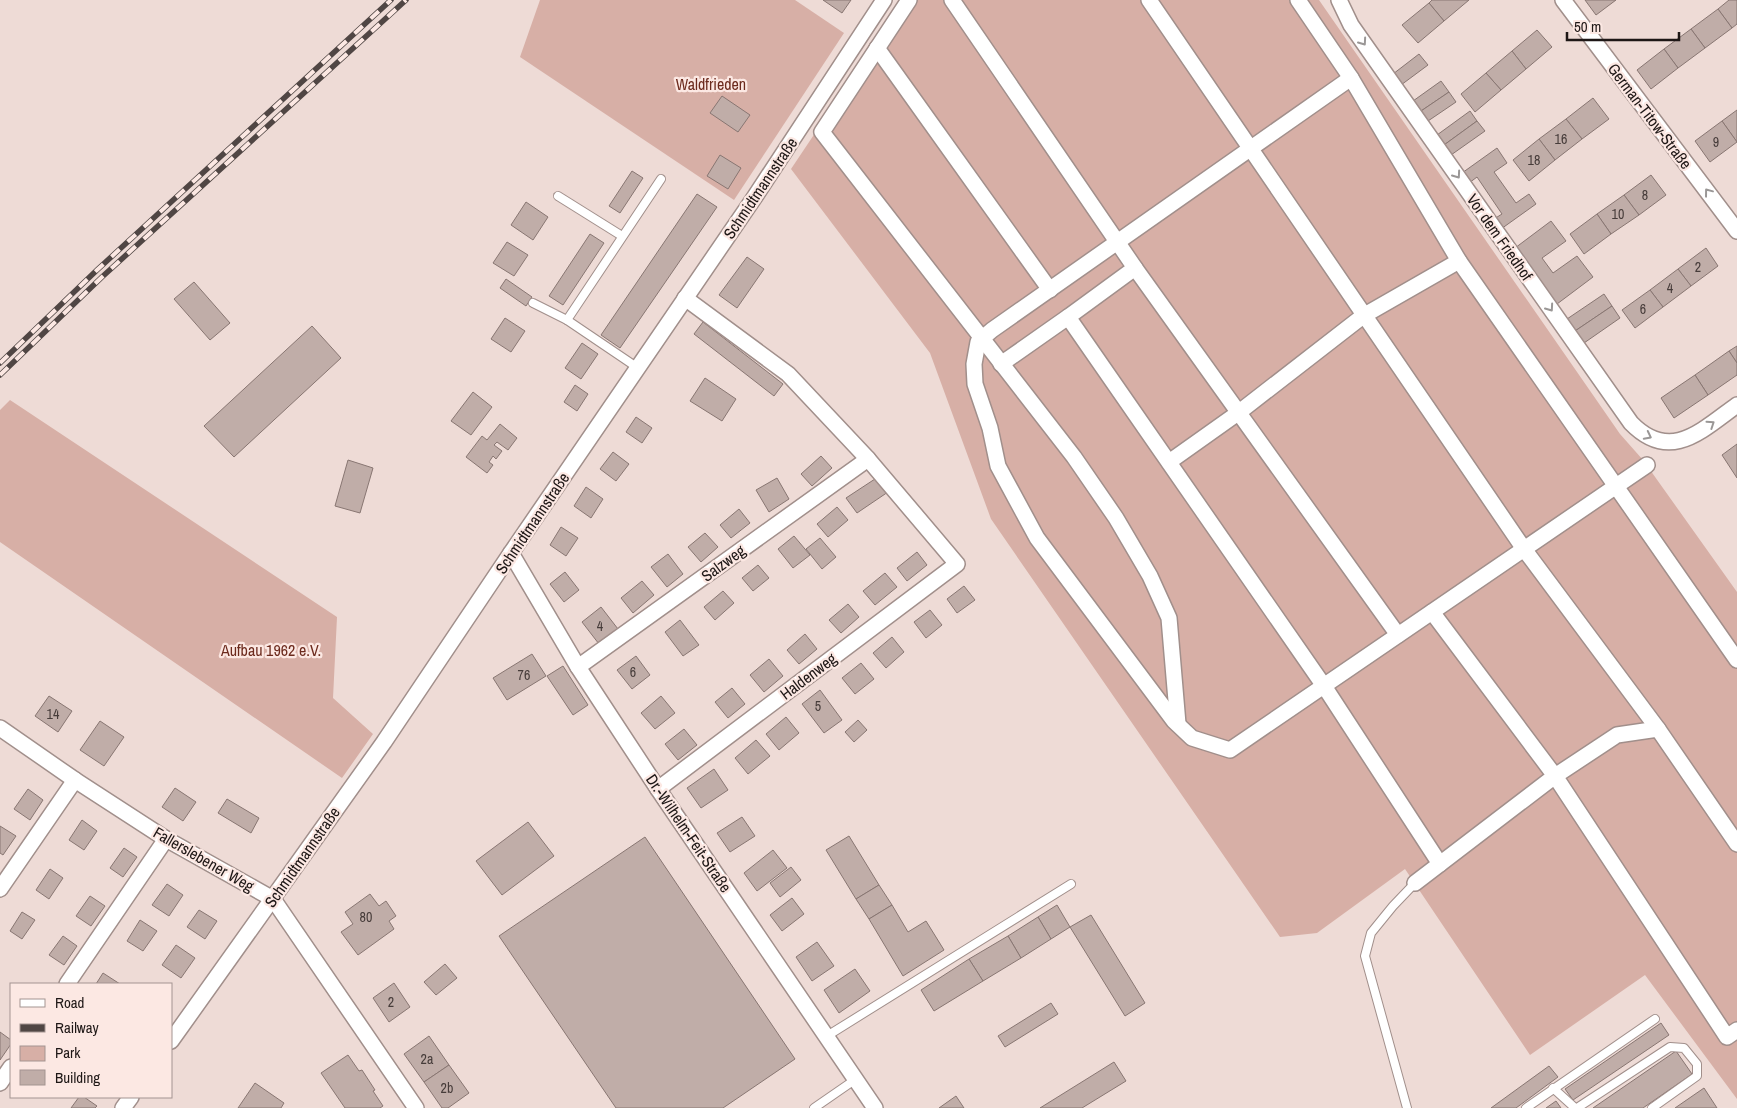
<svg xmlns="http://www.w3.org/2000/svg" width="1737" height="1108" font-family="'Archivo Narrow',sans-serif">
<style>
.green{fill:#d7afa6}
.building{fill:#c0ada8;stroke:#887672}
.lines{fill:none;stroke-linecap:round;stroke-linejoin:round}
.lane-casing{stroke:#a18f8b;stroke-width:10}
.street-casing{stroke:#a18f8b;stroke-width:18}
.lane{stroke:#fff;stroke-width:8}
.street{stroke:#fff;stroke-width:15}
.rail-casing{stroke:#504644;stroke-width:5.5}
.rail{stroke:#fce8e3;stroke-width:4;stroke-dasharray:11;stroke-linecap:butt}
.oneway{stroke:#9a9796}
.labels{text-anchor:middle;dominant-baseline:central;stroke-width:4.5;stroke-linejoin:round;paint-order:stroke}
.number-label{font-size:14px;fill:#463c3a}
.park-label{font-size:16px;fill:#6c2a1d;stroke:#fce8e3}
.street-label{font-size:16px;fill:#1e1716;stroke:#fce8e3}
</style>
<rect width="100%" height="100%" fill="#eedbd6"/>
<g class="green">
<path d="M540,0H795L844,33L734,200L520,57Z"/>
<path d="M904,0H1319L1620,434L1643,460L1737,592V1099L1645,975L1530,1055L1405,869L1317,933L1280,937L991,519L930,353L791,169Z"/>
<path d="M10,400L337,617L333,698L373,734L342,778L0,542V410Z"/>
</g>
<g class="building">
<path d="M823,0H851L842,13Z"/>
<path d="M1432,0H1469L1444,21L1429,3Z"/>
<path d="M1585,0H1616L1596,15Z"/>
<path d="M1729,0H1737V24L1732,28L1718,9Z"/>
<path d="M1429,3L1444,21L1418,43L1402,25Z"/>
<path d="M1718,9L1732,28L1705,48L1691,29Z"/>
<path d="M1691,29L1705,48L1678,68L1664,49Z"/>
<path d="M1537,30L1552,47L1526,69L1512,51Z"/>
<path d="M1664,49L1678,68L1651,89L1637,70Z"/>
<path d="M1512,51L1526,69L1501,90L1486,73Z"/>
<path d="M1419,54L1428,65L1401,85L1393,74Z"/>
<path d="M1486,73L1501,90L1475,112L1461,94Z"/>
<path d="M1441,81L1449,92L1421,111L1413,101Z"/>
<path d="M1449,92L1456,102L1428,121L1421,111Z"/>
<path d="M722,96L750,115L738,132L710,113Z"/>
<path d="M1593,98L1609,119L1582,139L1566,119Z"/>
<path d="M1737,110V142L1722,121Z"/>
<path d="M1470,111L1477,121L1444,145L1437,135Z"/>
<path d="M1566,119L1582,139L1555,160L1539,139Z"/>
<path d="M1477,121L1485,131L1451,155L1444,145Z"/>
<path d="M1722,121L1737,142L1710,162L1695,141Z"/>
<path d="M1539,139L1555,160L1529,181L1513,160Z"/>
<path d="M1497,148L1507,163L1494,172L1516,203L1529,194L1536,204L1501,229L1494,219L1502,214L1477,177L1469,183L1462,173Z"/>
<path d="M720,155L741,168L728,189L707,176Z"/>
<path d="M632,171L643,178L620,213L609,206Z"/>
<path d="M1651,175L1666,195L1639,215L1624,195Z"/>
<path d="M697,194L717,207L620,348L601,335Z"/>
<path d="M1624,195L1639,215L1611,234L1597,214Z"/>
<path d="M526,202L548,217L533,240L511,225Z"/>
<path d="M1597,214L1611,234L1584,254L1570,234Z"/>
<path d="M1551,221L1566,241L1542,258L1553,273L1577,256L1593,277L1557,304L1515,248Z"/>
<path d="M590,234L604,243L563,305L549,296Z"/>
<path d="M507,242L528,255L514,276L493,263Z"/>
<path d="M1706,248L1718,266L1691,286L1678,269Z"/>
<path d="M747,257L764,269L737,308L719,295Z"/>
<path d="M1678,269L1691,286L1663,307L1650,290Z"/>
<path d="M506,279L532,297L526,306L500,288Z"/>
<path d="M194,282L230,323L210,340L174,299Z"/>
<path d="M1650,290L1663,307L1635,328L1622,310Z"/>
<path d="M1604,294L1612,306L1575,331L1567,319Z"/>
<path d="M1612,306L1620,318L1584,343L1575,331Z"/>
<path d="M505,318L525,331L511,352L491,339Z"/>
<path d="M703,322L783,384L774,396L694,334Z"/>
<path d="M312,326L341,358L234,457L204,426Z"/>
<path d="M582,343L598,354L581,379L565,368Z"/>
<path d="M1737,346V363L1729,351Z"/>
<path d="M1729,351L1737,363V375L1708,395L1695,375Z"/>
<path d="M1695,375L1708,395L1674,418L1661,398Z"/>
<path d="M705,378L736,399L722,421L690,401Z"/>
<path d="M575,385L588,394L577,411L564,402Z"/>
<path d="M473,392L492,407L471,435L451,421Z"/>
<path d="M636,417L652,428L642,443L626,432Z"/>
<path d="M500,424L517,438L508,450L497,442L494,445L502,451L496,459L493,456L489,462L493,465L487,473L466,457L482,436L487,440Z"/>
<path d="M1737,444V478L1722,455Z"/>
<path d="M613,452L629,464L616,481L600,469Z"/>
<path d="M821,456L832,468L812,486L801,474Z"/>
<path d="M348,460L373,468L360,513L335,506Z"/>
<path d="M878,477L888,492L857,513L846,498Z"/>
<path d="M777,478L789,499L769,512L756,490Z"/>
<path d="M586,487L603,499L591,518L574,506Z"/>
<path d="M837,507L848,520L828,537L817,524Z"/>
<path d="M739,509L750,523L731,538L720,525Z"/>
<path d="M561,527L578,538L566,556L550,545Z"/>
<path d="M705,533L718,547L701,562L688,547Z"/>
<path d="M794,536L810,555L793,568L778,549Z"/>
<path d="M820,538L836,557L822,569L806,549Z"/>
<path d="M917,552L927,565L907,581L897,568Z"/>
<path d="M668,554L683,574L667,587L651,567Z"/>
<path d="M758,565L769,578L753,591L742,578Z"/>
<path d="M565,572L579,590L564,602L550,584Z"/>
<path d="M885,573L897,587L875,605L863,591Z"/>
<path d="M642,581L654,595L633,613L621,598Z"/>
<path d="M964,586L975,600L957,613L947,599Z"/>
<path d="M723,591L734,603L715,620L704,607Z"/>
<path d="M848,604L859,617L841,633L829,620Z"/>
<path d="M601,607L618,629L599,644L582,622Z"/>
<path d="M930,610L942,625L926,638L914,622Z"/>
<path d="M680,620L699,645L683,656L665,632Z"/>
<path d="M805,634L817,649L799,664L787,650Z"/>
<path d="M892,637L904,652L886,668L873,653Z"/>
<path d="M532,654L546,676L507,700L493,678Z"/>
<path d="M636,656L650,675L632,689L617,670Z"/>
<path d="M769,659L783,676L764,692L750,675Z"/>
<path d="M861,663L874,679L855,694L842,678Z"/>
<path d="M563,666L588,705L573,715L547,676Z"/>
<path d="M732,688L745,704L728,718L715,702Z"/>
<path d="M820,690L842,720L824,733L802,704Z"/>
<path d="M49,696L72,711L58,732L35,716Z"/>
<path d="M661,696L675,713L655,729L641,713Z"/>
<path d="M786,717L799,733L779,750L766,734Z"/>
<path d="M858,720L867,730L854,742L845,732Z"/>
<path d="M100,721L124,737L104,766L80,750Z"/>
<path d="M684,729L697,745L678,760L665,744Z"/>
<path d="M756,740L770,756L748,774L735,758Z"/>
<path d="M714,769L728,790L701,808L687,788Z"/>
<path d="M175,788L196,802L183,821L162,807Z"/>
<path d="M28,789L43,800L30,820L14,809Z"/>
<path d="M227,799L259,818L251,833L218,813Z"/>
<path d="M742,817L755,836L730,852L717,833Z"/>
<path d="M82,820L97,831L84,850L69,840Z"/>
<path d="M528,822L554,856L502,895L476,861Z"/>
<path d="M0,826L16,836L3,855L0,853Z"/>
<path d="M849,836L879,885L856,899L826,850Z"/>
<path d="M645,837L795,1059L723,1108H616L499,936Z"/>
<path d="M124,848L137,857L123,877L110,868Z"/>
<path d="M773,850L787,868L757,891L744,873Z"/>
<path d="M791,867L801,880L780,897L770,883Z"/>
<path d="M50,869L63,878L49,899L36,890Z"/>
<path d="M167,884L183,895L169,916L152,905Z"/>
<path d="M879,885L892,905L869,919L856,899Z"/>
<path d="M370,894L379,906L386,901L396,916L389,921L394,929L358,955L341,932L353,924L345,912Z"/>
<path d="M90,896L105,906L91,926L76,916Z"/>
<path d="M792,898L804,914L782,931L770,915Z"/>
<path d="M892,905L908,932L926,921L944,950L903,976L869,919Z"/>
<path d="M1057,905L1070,927L1051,939L1038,917Z"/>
<path d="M199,910L217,921L205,939L187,927Z"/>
<path d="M22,912L35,920L22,939L10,931Z"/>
<path d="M1091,915L1145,1003L1125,1016L1070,927Z"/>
<path d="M1038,917L1051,939L1021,958L1008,936Z"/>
<path d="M140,920L157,931L143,951L127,941Z"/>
<path d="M63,936L77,946L64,965L49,955Z"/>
<path d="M1008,936L1021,958L983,981L969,959Z"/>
<path d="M817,942L834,966L812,981L796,957Z"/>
<path d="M176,945L195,958L181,978L162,965Z"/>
<path d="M969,959L983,981L934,1011L921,990Z"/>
<path d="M445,964L457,978L436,995L424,982Z"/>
<path d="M855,969L870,991L839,1013L824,990Z"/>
<path d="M103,973L120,984H96Z"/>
<path d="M394,983L410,1007L389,1022L373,998Z"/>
<path d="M1051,1003L1058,1014L1005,1047L998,1036Z"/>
<path d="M1661,1023L1669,1035L1573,1100L1565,1089Z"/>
<path d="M0,1032L11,1040V1044L0,1060Z"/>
<path d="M429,1036L449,1065L424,1082L404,1054Z"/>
<path d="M1676,1051L1692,1074L1643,1108H1593Z"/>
<path d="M348,1055L359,1071L362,1070L375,1090L373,1091L383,1106L380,1108H345L321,1073Z"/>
<path d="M1114,1062L1126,1081L1082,1108H1040Z"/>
<path d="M449,1065L469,1093L448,1108H442L424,1082Z"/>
<path d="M1549,1066L1558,1077L1516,1108H1491Z"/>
<path d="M255,1083L284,1103L281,1108H238Z"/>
<path d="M1704,1088L1717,1108H1675Z"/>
<path d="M956,1096L964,1108H939Z"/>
<path d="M79,1097H84L97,1106L95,1108H71Z"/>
<path d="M1556,1101L1561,1108H1546Z"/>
</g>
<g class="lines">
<g class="lane-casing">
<g id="lane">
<path d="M558,196L622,236"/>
<path d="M533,303L567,320"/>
<path d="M638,368L567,320L661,179"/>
<path d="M827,1036L1071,884"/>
<path d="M1553,1088L1575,1108"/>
<path d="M814,1108L856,1079"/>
<path d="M1407,1108L1365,956L1371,933L1393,906L1415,883"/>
<path d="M1526,1108L1655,1019"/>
<path d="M1577,1108L1670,1047L1684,1048L1697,1064V1076L1652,1108"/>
</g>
</g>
<g class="street-casing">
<g id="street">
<path d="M909,0L822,132L1074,457L1116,518L1150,576L1169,618L1178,724"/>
<path d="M952,0L1135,268L1068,317"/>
<path d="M1149,0L1524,549L1647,465"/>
<path d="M1298,0L1351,78L1459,261L1737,660"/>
<path d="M1339,0L1351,25L1631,423C1670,463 1701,431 1737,405"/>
<path d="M1563,0L1737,231"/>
<path d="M877,48L1050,290"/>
<path d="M1351,78L992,330L978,342L974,364L975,384L990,428L998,466L1037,538L1174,721L1192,738L1230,750L1524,549L1658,729"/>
<path d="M1135,268L1398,635"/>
<path d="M1001,364L1068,317L1324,686L1440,864"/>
<path d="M1169,462L1238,413L1363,316L1459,261"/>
<path d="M511,553L578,667L658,789L875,1108"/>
<path d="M578,667L868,459"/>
<path d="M0,728L75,780L166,839L273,899L416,1108"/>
<path d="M658,789L957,564L868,459L788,374L685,298"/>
<path d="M1737,844L1658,729L1617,735L1555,776L1727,1037L1737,1030"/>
<path d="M1415,883L1555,776L1432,612"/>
<path d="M0,889L75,780"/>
<path d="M67,984L166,839"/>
<path d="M171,1041L384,742L511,553L754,198L884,0"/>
<path d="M0,1083L11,1067"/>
<path d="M123,1108L131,1097"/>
</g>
</g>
<use href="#lane" class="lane"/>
<use href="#street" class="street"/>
<g class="rail-casing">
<g id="rail">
<path d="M0,363L97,270L391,0"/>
<path d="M0,375L102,277L406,0"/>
</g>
</g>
<use href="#rail" class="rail"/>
</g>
<defs><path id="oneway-chevron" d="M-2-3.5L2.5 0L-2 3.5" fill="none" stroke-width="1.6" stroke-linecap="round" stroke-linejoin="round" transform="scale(1.25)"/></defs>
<g class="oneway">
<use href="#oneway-chevron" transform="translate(1363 42) rotate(55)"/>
<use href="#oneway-chevron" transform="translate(1457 175) rotate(55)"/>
<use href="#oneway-chevron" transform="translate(1708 192) rotate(-127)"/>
<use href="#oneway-chevron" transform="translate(1550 308) rotate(55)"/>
<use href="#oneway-chevron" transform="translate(1711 424) rotate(-34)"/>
<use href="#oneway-chevron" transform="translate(1648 436) rotate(27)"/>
</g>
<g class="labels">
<g class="number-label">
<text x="1561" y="139">16</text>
<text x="1716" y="142">9</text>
<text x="1534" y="160">18</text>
<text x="1645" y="195">8</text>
<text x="1618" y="214">10</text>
<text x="1698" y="267">2</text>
<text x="1670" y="288">4</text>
<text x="1643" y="309">6</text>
<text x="600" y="626">4</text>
<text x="633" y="672">6</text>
<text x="524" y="675">76</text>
<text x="818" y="706">5</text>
<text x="53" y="714">14</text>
<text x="366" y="917">80</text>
<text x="391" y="1002">2</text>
<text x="427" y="1059">2a</text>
<text x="447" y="1088">2b</text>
</g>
<g class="park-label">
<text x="711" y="84">Waldfrieden</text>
<text x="271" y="650">Aufbau 1962 e.V.</text>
</g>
<g class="street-label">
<text transform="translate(1650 116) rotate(53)">German-Titow-Straße</text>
<text transform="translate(760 188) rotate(-56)">Schmidtmannstraße</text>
<text transform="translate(1500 237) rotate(55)">Vor dem Friedhof</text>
<text transform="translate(532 523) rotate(-56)">Schmidtmannstraße</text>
<text transform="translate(723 563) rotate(-36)">Salzweg</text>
<text transform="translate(808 676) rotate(-37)">Haldenweg</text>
<text transform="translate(689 833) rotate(56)">Dr.-Wilhelm-Feit-Straße</text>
<text transform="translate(302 857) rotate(-55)">Schmidtmannstraße</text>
<text transform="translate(204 859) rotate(30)">Fallerslebener Weg</text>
</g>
</g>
<rect x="10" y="983" width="162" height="115" fill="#fce8e3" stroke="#a39491"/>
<rect x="20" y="999" width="25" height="8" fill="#ffffff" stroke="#a39491"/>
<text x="55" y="1008" font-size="15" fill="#1e1716">Road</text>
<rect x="20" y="1024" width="25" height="8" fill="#504644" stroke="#a39491"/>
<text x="55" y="1033" font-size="15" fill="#1e1716">Railway</text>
<rect x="20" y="1046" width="25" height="15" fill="#d7afa6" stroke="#a39491"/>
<text x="55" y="1058" font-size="15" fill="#1e1716">Park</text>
<rect x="20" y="1070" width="25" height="15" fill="#c0ada8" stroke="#a39491"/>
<text x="55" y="1083" font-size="15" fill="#1e1716">Building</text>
<path d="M1567 32v8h112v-8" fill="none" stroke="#1e1716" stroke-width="2.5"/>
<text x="1574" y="32" font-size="15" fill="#1e1716" stroke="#fce8e3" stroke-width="4" paint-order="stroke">50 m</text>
</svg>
